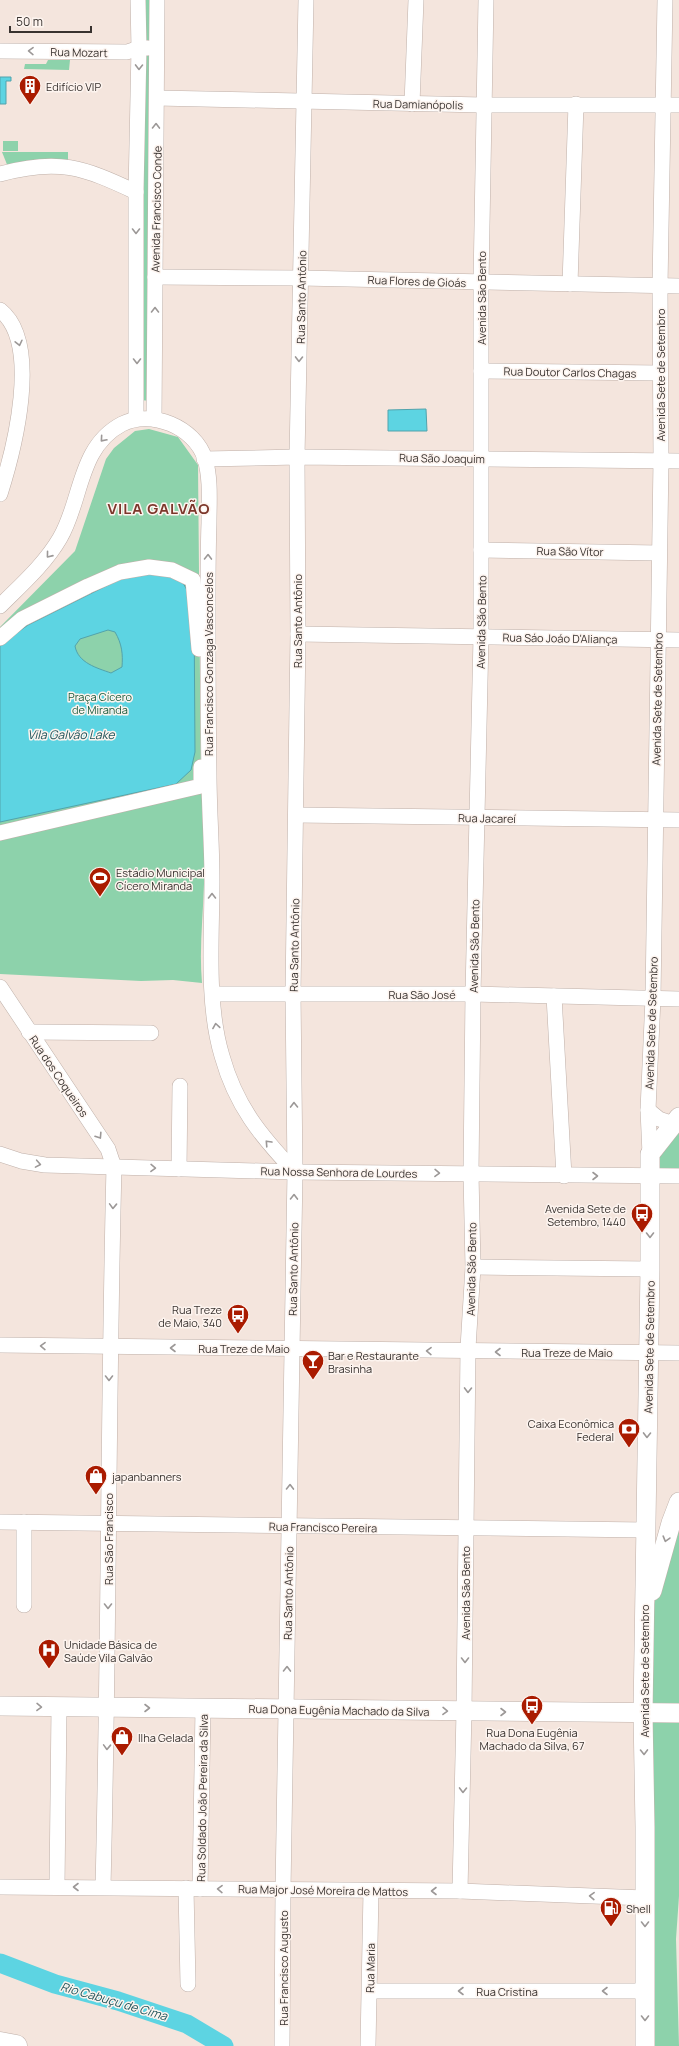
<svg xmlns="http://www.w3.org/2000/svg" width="679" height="2046" font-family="Manrope,sans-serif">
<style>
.green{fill:#8dd2ab}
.water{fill:#5dd4e2;stroke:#52a3ac;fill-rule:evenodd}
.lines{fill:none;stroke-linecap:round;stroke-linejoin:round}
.river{stroke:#5dd4e2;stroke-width:19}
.minor-casing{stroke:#bfb0a9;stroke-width:16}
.major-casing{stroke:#bfb0a9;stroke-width:20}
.highway-casing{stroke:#bfb0a9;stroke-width:23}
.minor{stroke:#fff;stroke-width:15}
.major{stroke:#fff;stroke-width:19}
.highway{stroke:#fff;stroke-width:22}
.oneway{stroke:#9c9897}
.labels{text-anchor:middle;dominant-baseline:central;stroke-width:3;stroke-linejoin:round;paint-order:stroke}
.street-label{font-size:11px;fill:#38322f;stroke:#fdf4ef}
.poi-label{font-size:11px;fill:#38322f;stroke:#fdf4ef;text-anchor:start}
.park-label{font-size:11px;fill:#1b5b3c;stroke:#fdf4ef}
.water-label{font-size:12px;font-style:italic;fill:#23565c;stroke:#fdf4ef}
.district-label{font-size:15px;font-weight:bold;letter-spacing:1px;fill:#7c362a;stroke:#fdf4ef}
</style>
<rect width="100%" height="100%" fill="#f4e5dd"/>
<g class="green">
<path d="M142,0H152L151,401L140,400Z"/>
<path d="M48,60H70L69,70L24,69L25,64H46Z"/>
<rect x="3" y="141" width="15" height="10"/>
<path d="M2,152H68V160L8,167Z"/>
<path d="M149,429L178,437L198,465L201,786C203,818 206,852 204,884C203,917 199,950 202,983L173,980L141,981L0,974V627L75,551L106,459L114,448L135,431Z"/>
<path d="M679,1124V1175H657L656,1151Z"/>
<path d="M679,1522V1896L676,1939L679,2046H648L650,1692L654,1604Z"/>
</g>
<g class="water">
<path d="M0,77H11V81H6V104H0Z"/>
<path d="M426,409L427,431H388V410Z"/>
<path d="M164,574L182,581L194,603L195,752L191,770L176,784L0,822V645L28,625L128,575ZM108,630L115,632C122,644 123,654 122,667L111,673C97,668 78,663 75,646L80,639Z"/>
</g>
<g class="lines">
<path class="river" d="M0,1963L55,1984L118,2001L187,2024L224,2046"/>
<g class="minor-casing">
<g id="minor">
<path d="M0,51L127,52L139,48H148"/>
<path d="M157,98L483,105H679"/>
<path d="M412,104L416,0"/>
<path d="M0,174C58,158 83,167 136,192"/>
<path d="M155,277L301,278L679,286"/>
<path d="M570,284L576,104"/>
<path d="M0,310C42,343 14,450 0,494"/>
<path d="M481,371L660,373"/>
<path d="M136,418V192L139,48L138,0"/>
<path d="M154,419L157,0"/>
<path d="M204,459L297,457L679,461"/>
<path d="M481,550L659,553"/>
<path d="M0,606C21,585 45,564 60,538C82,501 78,447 122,424C151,409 195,427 205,459C211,479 209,502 209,523C208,550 208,576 208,603C208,660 208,717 209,774C209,809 212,845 212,881C212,936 206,1003 222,1056C236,1106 260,1135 295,1172"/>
<path d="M298,634L679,640"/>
<path d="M0,638L22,619L88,586L120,572L149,567L172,570L193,580L199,649"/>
<path d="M296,815L679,820"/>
<path d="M0,833L201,786V767"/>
<path d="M0,987L108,1149L114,1167C108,1407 109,1647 103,1887"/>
<path d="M213,994H473L679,999"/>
<path d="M554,996L564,1176"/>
<path d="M29,1032L151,1033"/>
<path d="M648,1110L659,1119L674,1124"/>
<path d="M0,1154L21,1161L45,1165L295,1172L679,1176"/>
<path d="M650,1154L648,1110L653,998L661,460L660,286L665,0"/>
<path d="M179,1169L180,1086"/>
<path d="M473,1267L650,1269"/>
<path d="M0,1345L679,1353"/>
<path d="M0,1522L646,1530"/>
<path d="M24,1522V1605"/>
<path d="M0,1887L460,1891L645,1898"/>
<path d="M57,1887L59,1707"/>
<path d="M186,1888L188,1984"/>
<path d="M200,1889L203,1708"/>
<path d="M460,1891L464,1711L468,1348L473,1267L471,1174L473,994L481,637V283L486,0"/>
<path d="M370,1991H644"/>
<path d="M282,2046L283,1890L295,1172L293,993L298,634L297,457L306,0"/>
<path d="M368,2046L371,1891"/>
</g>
</g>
<g class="major-casing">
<g id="major">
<path d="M652,1591L671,1523L679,1502"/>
<path d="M0,1706L679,1713"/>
<path d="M645,2046V1827L643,1713L650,1269V1154L679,1117"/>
</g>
</g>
<g class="highway-casing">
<path id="highway" d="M0,2043L16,2046"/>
</g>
<use href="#minor" class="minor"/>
<use href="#major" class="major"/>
<use href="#highway" class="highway"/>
</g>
<defs><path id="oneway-chevron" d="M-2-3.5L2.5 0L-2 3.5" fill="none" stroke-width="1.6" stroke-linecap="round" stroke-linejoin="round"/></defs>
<g class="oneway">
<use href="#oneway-chevron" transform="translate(31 51) rotate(-179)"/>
<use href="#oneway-chevron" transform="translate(139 67) rotate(91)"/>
<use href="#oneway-chevron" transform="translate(156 126) rotate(-89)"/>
<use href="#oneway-chevron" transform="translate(136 231) rotate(90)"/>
<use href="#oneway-chevron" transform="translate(155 310) rotate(-90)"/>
<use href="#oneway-chevron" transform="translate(19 343) rotate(77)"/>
<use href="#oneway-chevron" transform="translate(299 359) rotate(91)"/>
<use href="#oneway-chevron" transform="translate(137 361) rotate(90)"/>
<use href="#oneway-chevron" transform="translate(103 439) rotate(131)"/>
<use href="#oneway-chevron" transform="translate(49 555) rotate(129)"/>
<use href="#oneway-chevron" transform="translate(208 557) rotate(-89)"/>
<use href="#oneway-chevron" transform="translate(212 896) rotate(-90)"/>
<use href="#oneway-chevron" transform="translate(216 1026) rotate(-99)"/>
<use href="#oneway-chevron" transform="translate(294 1105) rotate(-91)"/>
<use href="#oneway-chevron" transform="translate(99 1136) rotate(57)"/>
<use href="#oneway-chevron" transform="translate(268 1143) rotate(-133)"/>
<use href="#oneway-chevron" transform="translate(38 1164) rotate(10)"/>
<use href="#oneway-chevron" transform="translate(153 1168) rotate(1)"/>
<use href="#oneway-chevron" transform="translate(437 1173) rotate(1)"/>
<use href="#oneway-chevron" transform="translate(595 1176)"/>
<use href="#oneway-chevron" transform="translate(294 1197) rotate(-89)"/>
<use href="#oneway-chevron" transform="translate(113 1206) rotate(92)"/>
<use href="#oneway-chevron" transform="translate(650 1235) rotate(90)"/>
<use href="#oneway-chevron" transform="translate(43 1346) rotate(-179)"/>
<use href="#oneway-chevron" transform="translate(173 1348) rotate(-180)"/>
<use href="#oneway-chevron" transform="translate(429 1351) rotate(-179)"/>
<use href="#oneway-chevron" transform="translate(498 1352) rotate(-180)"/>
<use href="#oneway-chevron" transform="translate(109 1378) rotate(90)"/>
<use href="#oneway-chevron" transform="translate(468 1390) rotate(91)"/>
<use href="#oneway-chevron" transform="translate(647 1435) rotate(91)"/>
<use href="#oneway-chevron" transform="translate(290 1487) rotate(-89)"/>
<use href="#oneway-chevron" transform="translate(666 1539) rotate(106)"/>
<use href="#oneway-chevron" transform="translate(108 1606) rotate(90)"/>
<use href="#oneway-chevron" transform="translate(465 1660) rotate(90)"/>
<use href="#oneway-chevron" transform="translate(287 1669) rotate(-89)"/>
<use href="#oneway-chevron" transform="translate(39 1707) rotate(1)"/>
<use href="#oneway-chevron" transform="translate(147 1708)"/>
<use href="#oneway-chevron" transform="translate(445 1711) rotate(1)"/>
<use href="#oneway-chevron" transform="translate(503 1712)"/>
<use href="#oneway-chevron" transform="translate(107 1747) rotate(92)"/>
<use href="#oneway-chevron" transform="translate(644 1752) rotate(89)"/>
<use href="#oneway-chevron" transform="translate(463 1790) rotate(91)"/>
<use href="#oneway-chevron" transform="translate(76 1887) rotate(-180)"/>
<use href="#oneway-chevron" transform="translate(220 1889) rotate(-179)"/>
<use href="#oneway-chevron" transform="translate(434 1891) rotate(-180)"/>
<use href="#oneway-chevron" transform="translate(592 1896) rotate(-178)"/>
<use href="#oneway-chevron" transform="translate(645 1924) rotate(90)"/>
<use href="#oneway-chevron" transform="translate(461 1991) rotate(180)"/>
<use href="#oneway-chevron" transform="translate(605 1991) rotate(180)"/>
<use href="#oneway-chevron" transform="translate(645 2018) rotate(90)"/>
</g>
<defs>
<g id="building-pin" transform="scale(1.15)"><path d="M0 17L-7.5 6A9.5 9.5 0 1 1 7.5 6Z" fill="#aa1b00" stroke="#fdf4ef"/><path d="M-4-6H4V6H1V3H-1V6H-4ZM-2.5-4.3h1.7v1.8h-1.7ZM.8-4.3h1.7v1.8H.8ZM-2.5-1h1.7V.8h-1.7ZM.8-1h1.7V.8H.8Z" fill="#fff"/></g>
<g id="stadium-pin" transform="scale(1.15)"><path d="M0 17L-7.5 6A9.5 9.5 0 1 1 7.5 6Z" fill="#aa1b00" stroke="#fdf4ef"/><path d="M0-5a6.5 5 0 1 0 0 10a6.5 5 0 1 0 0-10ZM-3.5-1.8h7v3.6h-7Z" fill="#fff"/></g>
<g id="bus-pin" transform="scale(1.15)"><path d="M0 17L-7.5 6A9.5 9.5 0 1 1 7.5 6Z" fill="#aa1b00" stroke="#fdf4ef"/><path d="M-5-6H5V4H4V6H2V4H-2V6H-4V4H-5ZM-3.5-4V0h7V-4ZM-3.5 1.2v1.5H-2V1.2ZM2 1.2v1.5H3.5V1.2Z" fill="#fff"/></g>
<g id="bar-pin" transform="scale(1.15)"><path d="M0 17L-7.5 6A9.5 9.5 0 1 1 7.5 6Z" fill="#aa1b00" stroke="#fdf4ef"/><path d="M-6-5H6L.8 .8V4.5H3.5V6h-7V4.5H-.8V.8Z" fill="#fff"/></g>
<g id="bank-pin" transform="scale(1.15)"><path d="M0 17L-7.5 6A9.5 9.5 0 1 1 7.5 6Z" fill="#aa1b00" stroke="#fdf4ef"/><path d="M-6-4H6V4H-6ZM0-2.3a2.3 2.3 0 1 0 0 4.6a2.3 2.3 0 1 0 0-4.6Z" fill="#fff"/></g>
<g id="shop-pin" transform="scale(1.15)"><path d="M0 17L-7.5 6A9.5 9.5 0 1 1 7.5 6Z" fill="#aa1b00" stroke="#fdf4ef"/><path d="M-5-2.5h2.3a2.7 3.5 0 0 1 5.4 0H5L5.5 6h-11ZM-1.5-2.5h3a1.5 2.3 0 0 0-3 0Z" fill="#fff"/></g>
<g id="hospital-pin" transform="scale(1.15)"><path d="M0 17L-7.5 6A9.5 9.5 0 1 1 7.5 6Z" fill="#aa1b00" stroke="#fdf4ef"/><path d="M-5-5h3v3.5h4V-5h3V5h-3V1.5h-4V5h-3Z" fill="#fff"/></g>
<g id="fuel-pin" transform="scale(1.15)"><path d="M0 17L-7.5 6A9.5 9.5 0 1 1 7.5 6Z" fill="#aa1b00" stroke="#fdf4ef"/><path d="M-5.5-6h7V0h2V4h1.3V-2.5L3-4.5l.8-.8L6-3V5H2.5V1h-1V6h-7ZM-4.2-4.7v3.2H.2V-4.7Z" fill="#fff"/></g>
</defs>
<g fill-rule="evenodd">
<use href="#building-pin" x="30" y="86"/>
<use href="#stadium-pin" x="100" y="878"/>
<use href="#bus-pin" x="642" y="1214"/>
<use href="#bus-pin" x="238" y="1315"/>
<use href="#bar-pin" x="313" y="1361"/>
<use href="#bank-pin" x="629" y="1429"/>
<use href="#shop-pin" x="96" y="1476"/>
<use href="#hospital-pin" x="49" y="1650"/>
<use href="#bus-pin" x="532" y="1706"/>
<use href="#shop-pin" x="122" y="1737"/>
<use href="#fuel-pin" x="611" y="1908"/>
</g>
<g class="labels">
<g class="street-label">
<text transform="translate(79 52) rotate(1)">Rua Mozart</text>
<text transform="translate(418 104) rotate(1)">Rua Damianópolis</text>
<text transform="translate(156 209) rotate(-89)">Avenida Francisco Conde</text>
<text transform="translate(417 281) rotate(2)">Rua Flores de Gioás</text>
<text transform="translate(301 297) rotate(-89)">Rua Santo Antônio</text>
<text transform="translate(481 298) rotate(-90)">Avenida São Bento</text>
<text transform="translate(570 372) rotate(1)">Rua Doutor Carlos Chagas</text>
<text transform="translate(660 375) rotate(-90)">Avenida Sete de Setembro</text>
<text transform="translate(442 458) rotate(1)">Rua São Joaquim</text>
<text transform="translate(570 551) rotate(1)">Rua São Vítor</text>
<text transform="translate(297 621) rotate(-90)">Rua Santo Antônio</text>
<text transform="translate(481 622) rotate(-89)">Avenida São Bento</text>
<text transform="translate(560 638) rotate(1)">Rua Sáo Joáo D'Aliança</text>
<text transform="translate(208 664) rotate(-90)">Rua Francisco Gonzaga Vasconcelos</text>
<text transform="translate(657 699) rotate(-89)">Avenida Sete de Setembro</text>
<text transform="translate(487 818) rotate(1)">Rua Jacareí</text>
<text transform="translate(294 945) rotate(-89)">Rua Santo Antônio</text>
<text transform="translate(474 946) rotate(-89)">Avenida São Bento</text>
<text x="422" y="994">Rua São José</text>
<text transform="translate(651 1023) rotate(-88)">Avenida Sete de Setembro</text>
<text transform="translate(59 1076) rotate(56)">Rua dos Coqueiros</text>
<text transform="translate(339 1172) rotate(1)">Rua Nossa Senhora de Lourdes</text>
<text transform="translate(293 1269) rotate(-89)">Rua Santo Antônio</text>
<text transform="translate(471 1269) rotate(-89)">Avenida São Bento</text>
<text transform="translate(649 1347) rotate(-89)">Avenida Sete de Setembro</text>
<text x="244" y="1348">Rua Treze de Maio</text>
<text x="567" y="1352">Rua Treze de Maio</text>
<text transform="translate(323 1527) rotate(1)">Rua Francisco Pereira</text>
<text transform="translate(108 1539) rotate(-90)">Rua São Francisco</text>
<text transform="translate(288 1593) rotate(-89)">Rua Santo Antônio</text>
<text transform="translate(465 1593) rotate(-90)">Avenida São Bento</text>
<text transform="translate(644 1671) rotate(-90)">Avenida Sete de Setembro</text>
<text transform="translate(339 1710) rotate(1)">Rua Dona Eugênia Machado da Silva</text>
<text transform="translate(202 1798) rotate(-89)">Rua Soldado João Pereira da Silva</text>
<text transform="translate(323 1890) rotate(1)">Rua Major José Moreira de Mattos</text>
<text transform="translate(283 1968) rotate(-90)">Rua Francisco Augusto</text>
<text transform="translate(370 1968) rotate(-89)">Rua Maria</text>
<text x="507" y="1991">Rua Cristina</text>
</g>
<g class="poi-label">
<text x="46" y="86">Edifício VIP</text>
<text x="116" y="872">Estádio Municipal<tspan x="116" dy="13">Cícero Miranda</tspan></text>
<text x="626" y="1208" text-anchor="end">Avenida Sete de<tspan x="626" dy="13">Setembro, 1440</tspan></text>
<text x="222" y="1309" text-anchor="end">Rua Treze<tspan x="222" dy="13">de Maio, 340</tspan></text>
<text x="328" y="1355">Bar e Restaurante<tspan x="328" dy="13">Brasinha</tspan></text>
<text x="614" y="1423" text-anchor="end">Caixa Econômica<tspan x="614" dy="13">Federal</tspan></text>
<text x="112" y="1476">japanbanners</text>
<text x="64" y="1644">Unidade Básica de<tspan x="64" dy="13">Saúde Vila Galvão</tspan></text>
<text x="532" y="1732" text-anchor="middle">Rua Dona Eugênia<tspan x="532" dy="13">Machado da Silva, 67</tspan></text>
<text x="138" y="1737">Ilha Gelada</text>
<text x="626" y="1908">Shell</text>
</g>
<g class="park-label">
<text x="100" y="696">Praça Cícero<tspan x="100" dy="13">de Miranda</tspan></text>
</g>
<g class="water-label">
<text x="71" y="734">Vila Galvão Lake</text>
<text transform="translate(114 2001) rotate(16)">Rio Cabuçu de Cima</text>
</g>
<g class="district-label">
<text x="159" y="508">VILA GALVÃO</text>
</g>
</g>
<path d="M10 26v6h81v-6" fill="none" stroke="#38322f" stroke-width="2"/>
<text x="16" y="26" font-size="12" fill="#38322f" stroke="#fdf4ef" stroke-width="3" paint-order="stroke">50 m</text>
</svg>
